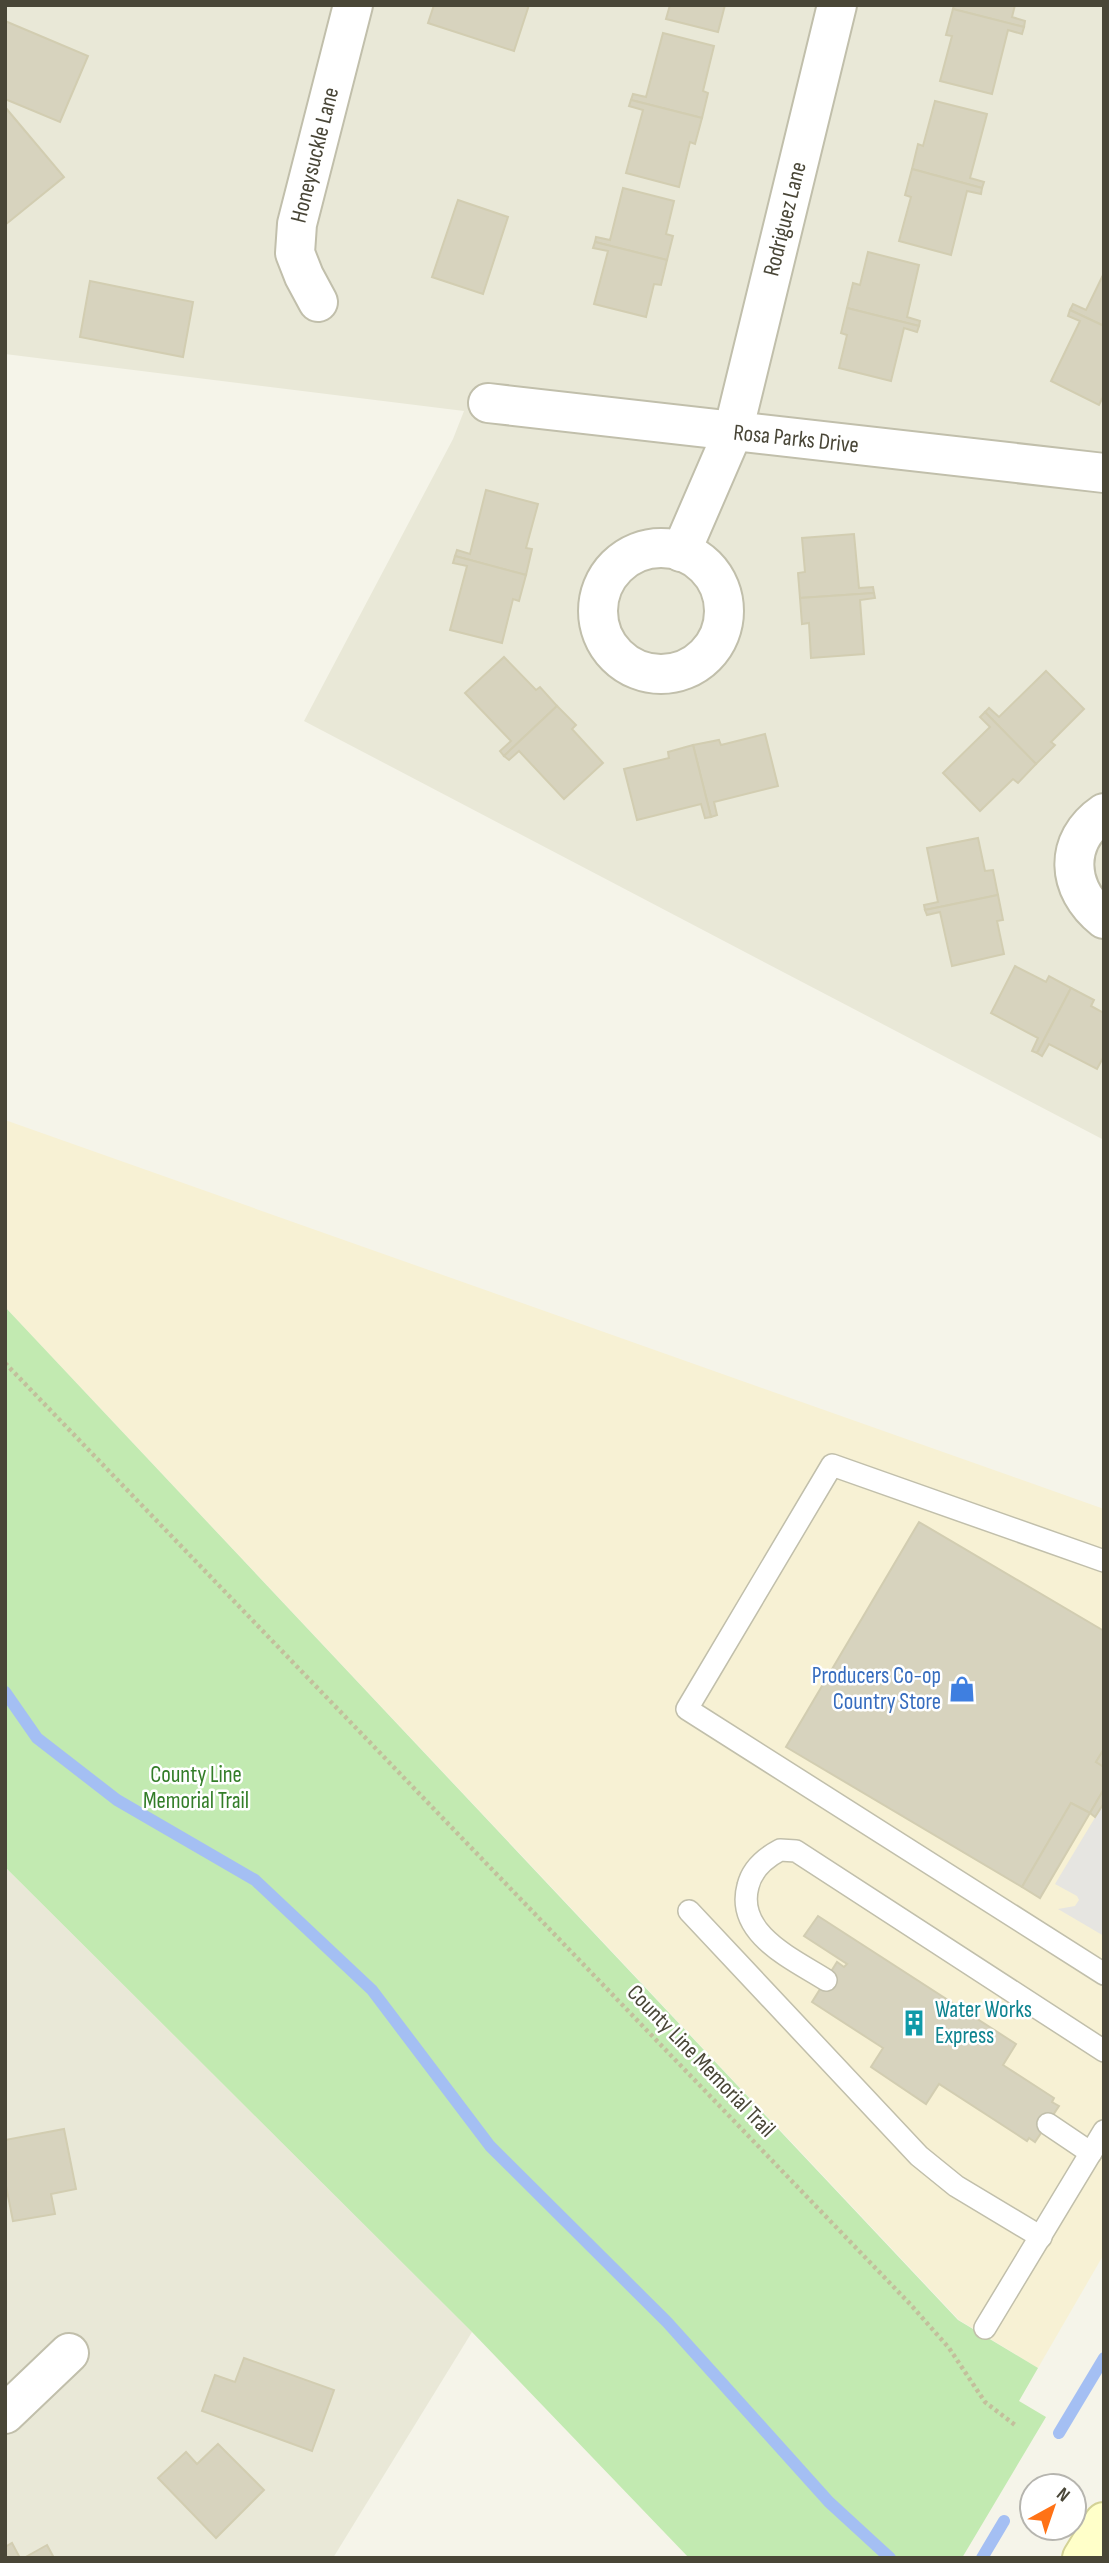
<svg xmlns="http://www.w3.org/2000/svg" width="1109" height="2563" font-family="'Sofia Sans Condensed',sans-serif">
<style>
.residential{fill:#e9e8d7}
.commercial{fill:#f7f1d4}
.green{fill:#c2eab1}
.parking{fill:#e6e5e1}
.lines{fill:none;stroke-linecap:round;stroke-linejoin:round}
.stream{stroke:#a4bff3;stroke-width:12}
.building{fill:#d7d3be;stroke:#d2cdb1;stroke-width:2}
.lane-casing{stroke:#c1bfab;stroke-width:24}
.street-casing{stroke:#c1bfab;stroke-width:42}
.secondary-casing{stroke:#d3d296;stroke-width:42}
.path{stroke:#c3bf9c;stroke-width:4.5;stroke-dasharray:3.5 3.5;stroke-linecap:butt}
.lane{stroke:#fff;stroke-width:21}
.street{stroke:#fff;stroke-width:38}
.secondary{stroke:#ffffc9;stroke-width:38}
.labels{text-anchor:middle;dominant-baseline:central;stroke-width:5;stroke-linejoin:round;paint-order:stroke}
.street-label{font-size:23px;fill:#494637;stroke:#fff}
.shop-label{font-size:23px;fill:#366cbe;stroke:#fff;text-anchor:end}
.park-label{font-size:23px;fill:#337d28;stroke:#fff}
.culture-label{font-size:23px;fill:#0d838f;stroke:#fff;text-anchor:start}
</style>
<rect width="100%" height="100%" fill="#f5f4e9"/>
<g class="residential">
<path d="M5,5H1104V1140L304,721L453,439L464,411L5,354Z"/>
<path d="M5,1867L472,2332L333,2558H5Z"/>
</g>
<path class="commercial" d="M5,1120L1104,1509V2254L1038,2368L959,2320L5,1307Z"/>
<path class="green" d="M5,1307L958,2320L1038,2368L1019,2401L1046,2417L962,2558H689L472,2332L5,1867Z"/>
<path class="parking" d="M1102,1806L1104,1807V1936L1058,1909L1075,1906L1079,1900L1077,1896L1055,1884Z"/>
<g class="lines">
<g class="stream">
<path d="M5,1692L37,1738L117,1800L255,1880L372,1990L490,2146L667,2322L829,2502L890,2558"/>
<path d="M1059,2433L1104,2358"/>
<path d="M982,2558L1004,2521"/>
</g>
</g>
<g class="building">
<path d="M434,5H529L514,51L428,23Z"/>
<path d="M670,5H725L718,32L666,19Z"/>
<path d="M954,5H1015L1012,17L1025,21L1024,27L953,9Z"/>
<path d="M953,9L1024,27L1022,34L1008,30L992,94L940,81L952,36L946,35Z"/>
<path d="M5,21L88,56L60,122L5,99Z"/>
<path d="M663,33L714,46L703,91L708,93L702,118L631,100L633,94L646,97Z"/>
<path d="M631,100L702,118L695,144L690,142L679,187L626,173L643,110L629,106Z"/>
<path d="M935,101L987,114L970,178L984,182L982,188L912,169L918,144L923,146Z"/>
<path d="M5,107L64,177L5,225Z"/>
<path d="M912,169L982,188L981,194L967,191L951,255L899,241L911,197L905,195Z"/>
<path d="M623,188L674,201L666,234L673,236L667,260L595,242L596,237L610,240Z"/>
<path d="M458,200L508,217L483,294L432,277Z"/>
<path d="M595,242L667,260L661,285L654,284L646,317L594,304L608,251L593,248Z"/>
<path d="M868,252L919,265L907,317L920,321L919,326L847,308L853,283L860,285Z"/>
<path d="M1104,273V326L1070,310L1073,304L1086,310Z"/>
<path d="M90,281L193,302L183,357L80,337Z"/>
<path d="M847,308L919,326L917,332L904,328L891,381L839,368L847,335L841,333Z"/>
<path d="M1070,310L1104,326V395L1099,405L1051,381L1080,321L1068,316Z"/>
<path d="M486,490L538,504L526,548L532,549L526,575L455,556L457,550L470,554Z"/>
<path d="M854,534L859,588L873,587L874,593L800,598L798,573L805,572L802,538Z"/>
<path d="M455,556L526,575L519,601L513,599L502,643L450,630L467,566L453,563Z"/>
<path d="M874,593L875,598L860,600L864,654L811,658L809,623L802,624L800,598Z"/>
<path d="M504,657L536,690L540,687L557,706L504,756L500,751L511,741L465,693Z"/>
<path d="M1046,671L1084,709L1051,742L1055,745L1036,764L985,712L989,708L999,717Z"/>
<path d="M557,706L576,725L572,729L603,763L564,799L519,751L509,760L504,756Z"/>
<path d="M985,712L1036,764L1018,783L1013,779L980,811L943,773L990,727L980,717Z"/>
<path d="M765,734L778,786L714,802L717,815L711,817L693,745L719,740L721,745Z"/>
<path d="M693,745L711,817L705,818L701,804L637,820L624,769L669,758L668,752Z"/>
<path d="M978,838L985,871L993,870L998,895L925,910L924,905L938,902L927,848Z"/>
<path d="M998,895L1003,920L997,921L1004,954L952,966L940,912L927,915L925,910Z"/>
<path d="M1015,966L1046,982L1049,976L1071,988L1037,1053L1032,1051L1038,1038L991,1013Z"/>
<path d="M1071,988L1094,1000L1091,1006L1104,1013V1056L1097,1069L1049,1044L1042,1056L1037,1053Z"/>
<path d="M919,1522L1104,1631V1749L1096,1762L1104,1767V1789L1090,1813L1071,1803L1022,1887L786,1747Z"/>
<path d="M1104,1749V1767L1096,1762Z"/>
<path d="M1104,1789V1803L1095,1817L1090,1813Z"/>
<path d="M1071,1803L1090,1813L1040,1898L1022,1887Z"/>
<path d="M818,1916L1016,2044L1003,2065L1054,2098L1052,2102L1059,2106L1035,2142L1029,2138L1027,2141L939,2084L926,2104L871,2067L883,2048L812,2002L837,1962L844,1967L847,1964L804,1936Z"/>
<path d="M64,2129L76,2189L51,2194L55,2214L13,2221L5,2181V2140Z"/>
<path d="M244,2358L334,2390L312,2451L202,2411L215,2375L235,2382Z"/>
<path d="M218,2444L264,2490L216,2538L158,2478L186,2452L197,2464Z"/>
<path d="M12,2543L20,2558H5V2547Z"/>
<path d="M47,2545L54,2558H24Z"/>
</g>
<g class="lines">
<g class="lane-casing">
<g id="lane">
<path d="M1104,1561L832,1465L687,1709L1104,1974"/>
<path d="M689,1911L919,2156L956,2186L1041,2237"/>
<path d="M826,1980C793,1959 735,1934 748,1886C752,1869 765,1858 780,1850L796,1851L1104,2051"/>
<path d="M1048,2124L1091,2153"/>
<path d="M985,2328L1104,2131"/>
</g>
</g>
<g class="street-casing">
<g id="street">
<path d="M318,302L304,276L295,253L297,224L353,5"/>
<path d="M488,403L1104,473"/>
<circle cx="661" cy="611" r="63"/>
<path d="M681,552L733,432L837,5"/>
<path d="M1104,813C1063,841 1066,889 1104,919"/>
<path d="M5,2414L69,2353"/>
</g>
</g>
<g class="secondary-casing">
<path id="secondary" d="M1082,2558L1104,2522"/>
</g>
<path class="path" d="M5,1363L911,2305L949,2348L985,2402L1015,2425"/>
<use href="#lane" class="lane"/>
<use href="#street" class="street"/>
<use href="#secondary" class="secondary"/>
</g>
<defs>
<g id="shop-bare" transform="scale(2.1)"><path d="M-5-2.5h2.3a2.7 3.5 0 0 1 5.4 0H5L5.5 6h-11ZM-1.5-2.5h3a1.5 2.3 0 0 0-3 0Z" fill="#3f7fe0" stroke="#fff" stroke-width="2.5" paint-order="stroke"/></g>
<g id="building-bare" transform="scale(2.1)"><path d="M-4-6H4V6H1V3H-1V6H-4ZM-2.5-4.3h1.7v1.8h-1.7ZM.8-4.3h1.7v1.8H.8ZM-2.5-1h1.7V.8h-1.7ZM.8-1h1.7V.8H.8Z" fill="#0f9aa8" stroke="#fff" stroke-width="2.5" paint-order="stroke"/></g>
</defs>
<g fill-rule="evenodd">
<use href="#shop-bare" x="962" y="1689"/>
<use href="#building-bare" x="914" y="2023"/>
</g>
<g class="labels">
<g class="street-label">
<text transform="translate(315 155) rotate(-76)">Honeysuckle Lane</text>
<text transform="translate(785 219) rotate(-76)">Rodriguez Lane</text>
<text transform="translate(796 439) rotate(6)">Rosa Parks Drive</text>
<text transform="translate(701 2061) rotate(46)">County Line Memorial Trail</text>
</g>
<g class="shop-label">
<text x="941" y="1676">Producers Co-op<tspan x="941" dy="26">Country Store</tspan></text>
</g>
<g class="park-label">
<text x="196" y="1775">County Line<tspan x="196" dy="26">Memorial Trail</tspan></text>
</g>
<g class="culture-label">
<text x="935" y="2010">Water Works<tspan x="935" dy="26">Express</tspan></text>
</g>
</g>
<rect width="1109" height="2563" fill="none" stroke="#494637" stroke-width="14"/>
<g transform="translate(1053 2507) rotate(40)"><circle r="33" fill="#ffffff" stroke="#b6b5af" stroke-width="2"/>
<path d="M0-5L12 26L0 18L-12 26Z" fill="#ff7216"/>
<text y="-10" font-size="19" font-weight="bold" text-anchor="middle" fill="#494637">N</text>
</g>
</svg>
